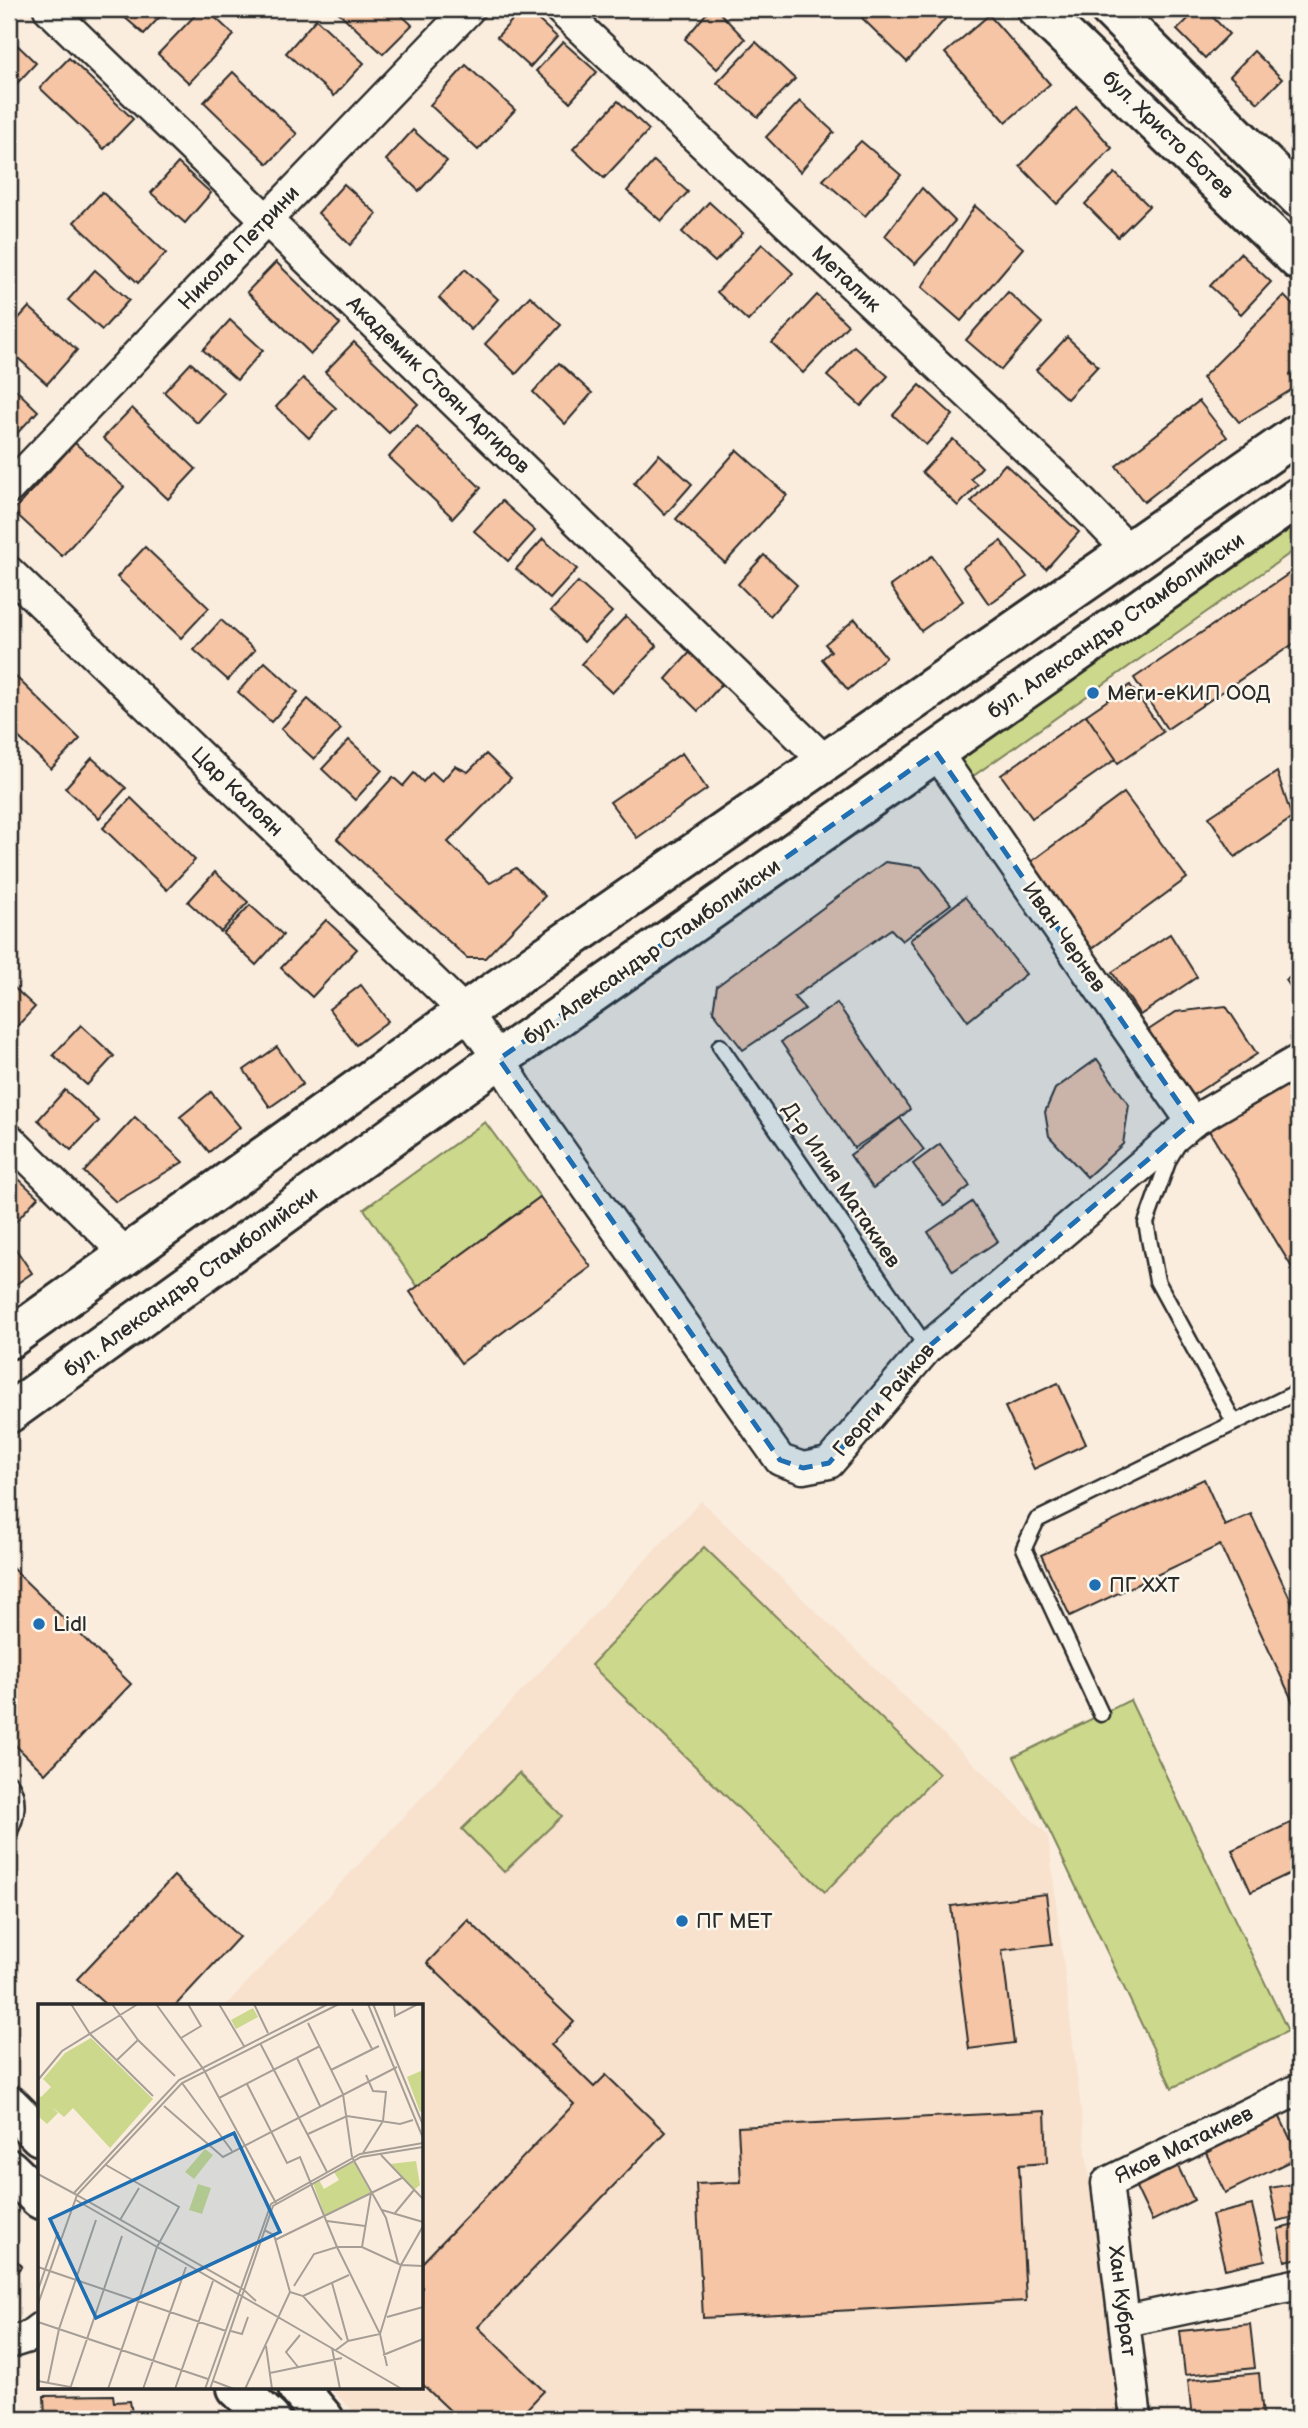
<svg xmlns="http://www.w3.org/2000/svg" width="1308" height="2428" font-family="'Balsamiq Sans',sans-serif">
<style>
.built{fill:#f8e1cd}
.green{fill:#ccd88b;stroke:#7c825b;stroke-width:2}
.building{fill:#f5c5a5;stroke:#2b2b2b;stroke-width:2}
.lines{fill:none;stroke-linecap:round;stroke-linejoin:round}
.lane-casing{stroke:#2b2b2b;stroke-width:19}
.street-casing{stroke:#2b2b2b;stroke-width:35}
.secondary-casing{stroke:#2b2b2b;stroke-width:44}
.lane{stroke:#fbf7ec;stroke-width:14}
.street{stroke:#fbf7ec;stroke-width:30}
.secondary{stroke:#fbf7ec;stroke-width:38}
.marked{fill:#1f6fb2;fill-opacity:0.2;stroke:#1f6fb2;stroke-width:5;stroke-dasharray:14 9;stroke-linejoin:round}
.poi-dot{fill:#1f6fb2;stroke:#fbf7ec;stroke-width:2.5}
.labels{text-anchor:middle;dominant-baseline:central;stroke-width:5;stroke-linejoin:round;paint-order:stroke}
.street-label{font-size:21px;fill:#2b2b2b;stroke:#fbf7ec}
.poi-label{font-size:21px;fill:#2b2b2b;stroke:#fbf7ec;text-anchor:start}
.inset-road{fill:none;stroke:#a79f96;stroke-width:2}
.view{fill:#1f6fb2;fill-opacity:0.15;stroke:#1f6fb2;stroke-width:3.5}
.inset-edge{fill:none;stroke:#2b2b2b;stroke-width:3.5}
</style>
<rect width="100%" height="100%" fill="#faedde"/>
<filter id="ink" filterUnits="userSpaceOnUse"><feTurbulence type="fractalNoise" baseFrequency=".0143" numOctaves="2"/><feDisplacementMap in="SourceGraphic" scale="14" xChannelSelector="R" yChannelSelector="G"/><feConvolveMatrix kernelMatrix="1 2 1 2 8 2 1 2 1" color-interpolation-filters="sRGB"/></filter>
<g filter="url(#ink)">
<path class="built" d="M701,1501L1048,1835L1118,2419H362L329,2388H422V2006H225Z"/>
<g class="green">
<path d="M1299,497V547L959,786L936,752Z"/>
<path d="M485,1122L540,1197L418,1287L364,1209Z"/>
<path d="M704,1547L939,1774L825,1892L591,1665Z"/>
<path d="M1130,1700L1288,2031L1172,2088L1014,1757Z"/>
<path d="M519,1773L562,1816L504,1872L462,1829Z"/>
</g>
<g class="building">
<path d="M115,9H167L144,34Z"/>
<path d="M201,9H206L234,35L189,83L158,54Z"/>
<path d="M335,9H395L412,25L383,54Z"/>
<path d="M522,9H526L557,37L530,67L497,37Z"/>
<path d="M710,9H716L745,39L717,69L685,39Z"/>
<path d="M871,9H954L907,62L862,18Z"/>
<path d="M1198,9H1205L1229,34L1205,58L1177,30Z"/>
<path d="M989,15L1050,84L1006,122L945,53Z"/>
<path d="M316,19L364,63L334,96L286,53Z"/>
<path d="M9,37L36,63L9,92Z"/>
<path d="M563,42L597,72L570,102L536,71Z"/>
<path d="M756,42L795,79L758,117L717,83Z"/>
<path d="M1254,51L1282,79L1258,103L1230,76Z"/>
<path d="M69,58L133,119L104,149L40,88Z"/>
<path d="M466,65L515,110L478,150L430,105Z"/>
<path d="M233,72L297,134L268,164L204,102Z"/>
<path d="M618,101L649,130L604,178L573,149Z"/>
<path d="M800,101L834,132L800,172L766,137Z"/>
<path d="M1076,107L1112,148L1057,204L1020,166Z"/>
<path d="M1299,123V137L1292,130Z"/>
<path d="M413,130L447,161L419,191L386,160Z"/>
<path d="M861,141L901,175L865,216L823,180Z"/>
<path d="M654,161L688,192L661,221L627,191Z"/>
<path d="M178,163L211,193L185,223L151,193Z"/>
<path d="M1115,173L1149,206L1118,237L1085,204Z"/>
<path d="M344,184L377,214L350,245L318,213Z"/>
<path d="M922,188L955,221L915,264L885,236Z"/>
<path d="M102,192L166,253L138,283L74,222Z"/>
<path d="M709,202L743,233L715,262L682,232Z"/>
<path d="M975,206L1023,248L961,321L922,287Z"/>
<path d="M762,244L793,273L748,321L717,292Z"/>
<path d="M1240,253L1271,282L1241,314L1210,286Z"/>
<path d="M276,262L340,324L311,354L247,292Z"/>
<path d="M465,269L498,299L471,330L439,298Z"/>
<path d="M95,270L129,300L102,330L68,300Z"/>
<path d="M1008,292L1042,323L1001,370L966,340Z"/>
<path d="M817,295L848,325L803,373L772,343Z"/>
<path d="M530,296L561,325L516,374L485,344Z"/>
<path d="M1284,296L1299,311V340L1296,342L1299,349V368L1290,374L1296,387L1239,422L1202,378Z"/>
<path d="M29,307L77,350L47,384L9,350V329Z"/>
<path d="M230,320L263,350L237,380L203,350Z"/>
<path d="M1067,337L1098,366L1067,399L1036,370Z"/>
<path d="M354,342L418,404L389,433L325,372Z"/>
<path d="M854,346L888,376L861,406L827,376Z"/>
<path d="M191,363L224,393L197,423L164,392Z"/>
<path d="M559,363L592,393L565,424L533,392Z"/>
<path d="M303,378L336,408L309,438L276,407Z"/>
<path d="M9,383L38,411L9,442Z"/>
<path d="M920,385L953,415L926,445L893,415Z"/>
<path d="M1199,401L1227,437L1144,502L1116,466Z"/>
<path d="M132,408L196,469L168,499L103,438Z"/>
<path d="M417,426L481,488L453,518L389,457Z"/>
<path d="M953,439L982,467L971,479L978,485L958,506L922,472Z"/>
<path d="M75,443L124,487L62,556L13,511Z"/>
<path d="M737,450L787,495L725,563L676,519Z"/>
<path d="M659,454L692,484L665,515L634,483Z"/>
<path d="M1005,464L1079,532L1046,569L971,502Z"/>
<path d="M502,501L535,531L508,561L474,531Z"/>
<path d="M543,539L577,569L550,599L516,569Z"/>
<path d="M1001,541L1027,577L989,604L963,567Z"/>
<path d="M145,547L209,608L181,638L117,577Z"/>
<path d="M764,555L797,585L770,616L738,584Z"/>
<path d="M932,556L963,601L921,631L890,586Z"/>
<path d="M1299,567V640L1167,729L1134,678Z"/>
<path d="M578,582L612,612L584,642L551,611Z"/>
<path d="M626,616L657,646L612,693L581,664Z"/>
<path d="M855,619L886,657L848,690L822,659L831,651L825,644Z"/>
<path d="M221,620L255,650L228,680L194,650Z"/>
<path d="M692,650L725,680L698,711L666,679Z"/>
<path d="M265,662L298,692L271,722L238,692Z"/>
<path d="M16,677L80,739L51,769L9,728V685Z"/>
<path d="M1130,685L1163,732L1118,763L1086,715Z"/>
<path d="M308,699L341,729L314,759L281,729Z"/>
<path d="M1086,715L1116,759L1032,818L1001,775Z"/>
<path d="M349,740L382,770L355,800L322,769Z"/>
<path d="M682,753L707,789L637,838L610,802Z"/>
<path d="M486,754L511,778L448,842L490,883L516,868L545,896L485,958H467L337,839L393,777L403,786L414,773L423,782L432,772L442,781L455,766L468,772Z"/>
<path d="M92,758L126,788L99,818L65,788Z"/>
<path d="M1277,772L1292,818L1235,857L1209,817Z"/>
<path d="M1124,793L1187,878L1091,949L1028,864Z"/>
<path d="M131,798L195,860L167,890L103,828Z"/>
<path d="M885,862L921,867L951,904L902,941L891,929L794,997L805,1009L743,1050L713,1011L717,986Z"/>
<path d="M215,872L248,902L221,932L188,902Z"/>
<path d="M965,897L1026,974L968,1021L910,940Z"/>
<path d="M250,905L283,935L256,965L223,934Z"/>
<path d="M326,920L357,949L312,997L281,968Z"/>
<path d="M1170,934L1197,977L1140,1015L1112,972Z"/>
<path d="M1299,971V1000L1286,980Z"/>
<path d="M9,983L35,1007L9,1035Z"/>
<path d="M361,985L388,1021L356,1045L329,1009Z"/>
<path d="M837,1003L910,1109L900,1118L854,1148L781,1042Z"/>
<path d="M1226,1006L1257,1054L1190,1097L1147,1031L1176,1012Z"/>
<path d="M81,1025L114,1056L87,1085L53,1055Z"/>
<path d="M277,1047L303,1084L270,1107L244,1070Z"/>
<path d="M1097,1059L1129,1105L1123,1144L1087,1177L1049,1136L1045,1112L1055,1089Z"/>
<path d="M1299,1066V1279L1205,1124Z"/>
<path d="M65,1090L99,1121L71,1150L38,1120Z"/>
<path d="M211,1092L240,1127L209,1152L180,1117Z"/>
<path d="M135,1117L183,1162L116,1202L84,1172Z"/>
<path d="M900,1118L924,1150L873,1188L850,1155Z"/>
<path d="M940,1144L970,1186L944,1206L913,1164Z"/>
<path d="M9,1170L38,1197L9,1229Z"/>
<path d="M540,1197L591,1267L461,1363L410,1292Z"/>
<path d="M972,1202L998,1241L953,1271L928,1232Z"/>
<path d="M9,1239L32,1273L9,1289Z"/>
<path d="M1058,1383L1086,1444L1034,1469L1005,1407Z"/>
<path d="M1204,1479L1225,1526L1251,1514L1299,1618V1715L1220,1545L1070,1616L1041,1555Z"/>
<path d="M9,1565L131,1684L45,1774L9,1739Z"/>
<path d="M1299,1819V1869L1251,1892L1232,1850Z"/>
<path d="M174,1876L239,1937L175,2006H107L77,1979Z"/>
<path d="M1046,1894L1052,1944L1002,1950L1014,2043L969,2049L951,1906Z"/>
<path d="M468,1920L574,2022L551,2045L594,2087L606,2075L665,2132L478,2327L544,2391L517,2419H459L422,2384V2263L574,2104L427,1963Z"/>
<path d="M1045,2111L1047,2163L1019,2165L1026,2301L703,2318L696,2184L741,2182L738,2127Z"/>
<path d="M1278,2113L1299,2157L1225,2193L1204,2149Z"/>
<path d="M1174,2158L1194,2200L1152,2221L1132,2179Z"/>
<path d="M1299,2183V2216L1277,2221L1270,2188Z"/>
<path d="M1252,2205L1265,2260L1225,2269L1212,2215Z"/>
<path d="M1299,2224V2258L1285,2261L1278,2229Z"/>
<path d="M9,2253L22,2266L9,2280Z"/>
<path d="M1250,2324L1255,2368L1185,2375L1180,2331Z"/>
<path d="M1259,2373L1263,2417L1192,2419L1188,2380Z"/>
<path d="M113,2395L114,2402L130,2401L133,2419H33H45L44,2396Z"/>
</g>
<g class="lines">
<g class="lane-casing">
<g id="lane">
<path d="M720,1046L927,1348"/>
<path d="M1177,1146L1169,1159L1146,1223L1157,1281L1234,1422"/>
<path d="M1101,1714L1024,1548L1037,1520L1299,1391"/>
<path d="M9,1782C20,1795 18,1818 9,1832"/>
</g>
</g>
<g class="street-casing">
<g id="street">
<path d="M49,9L826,762"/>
<path d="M560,9L1066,486L1129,551"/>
<path d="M9,488L469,9"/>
<path d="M9,572L465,1012L499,1059L522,1096L780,1460L803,1468L829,1463L927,1348L1192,1122L1299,1060"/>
<path d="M936,752L1192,1122"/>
<path d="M9,1139L127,1255"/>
<path d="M1126,2321L1299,2284"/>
<path d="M9,2343L28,2337L40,2328"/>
<path d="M1136,2419L1107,2183L1299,2089"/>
</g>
</g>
<g class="secondary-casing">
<g id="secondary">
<path d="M1037,9L1299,261"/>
<path d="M1110,9L1299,198"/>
<path d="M9,1339L465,1012L1299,433"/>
<path d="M9,1413L499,1059L1299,497"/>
<path d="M9,2105L40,2136"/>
<path d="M9,2169L40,2199"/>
<path d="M237,2388L270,2419"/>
<path d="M298,2388L324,2419"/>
</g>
</g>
<use href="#lane" class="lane"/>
<use href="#street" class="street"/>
<use href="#secondary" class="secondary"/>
</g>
</g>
<path class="marked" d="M936,752L1192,1122L927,1348L829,1463L803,1468L780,1460L499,1059Z"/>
<g class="poi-dot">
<circle cx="1093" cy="693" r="7"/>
<circle cx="1095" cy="1585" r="7"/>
<circle cx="39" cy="1624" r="7"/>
<circle cx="682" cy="1921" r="7"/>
</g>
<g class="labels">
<g class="street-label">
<text transform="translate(1168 135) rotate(44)">бул. Христо Ботев</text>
<text transform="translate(239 248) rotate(-46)">Никола Петрини</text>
<text transform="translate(846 279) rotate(43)">Металик</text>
<text transform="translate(438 385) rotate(44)">Академик Стоян Аргиров</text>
<text transform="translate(1116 626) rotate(-35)">бул. Александър Стамболийски</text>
<text transform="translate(237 792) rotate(44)">Цар Калоян</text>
<text transform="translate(1064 937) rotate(55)">Иван Чернев</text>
<text transform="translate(652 952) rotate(-35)">бул. Александър Стамболийски</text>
<text transform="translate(841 1185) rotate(56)">Д-р Илия Матакиев</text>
<text transform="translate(191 1282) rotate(-36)">бул. Александър Стамболийски</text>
<text transform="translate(884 1400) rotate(-49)">Георги Райков</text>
<text transform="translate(1184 2145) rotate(-26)">Яков Матакиев</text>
<text transform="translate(1122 2301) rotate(83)">Хан Кубрат</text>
</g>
<g class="poi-label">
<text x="1107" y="693">Меги-еКИП ООД</text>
<text x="1109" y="1585">ПГ ХХТ</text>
<text x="53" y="1624">Lidl</text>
<text x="696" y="1921">ПГ МЕТ</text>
</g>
</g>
<g transform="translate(38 2004)">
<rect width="385" height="385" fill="#faedde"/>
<path d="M215,4L220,13L198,25L193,16ZM53,34L115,95L72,144L35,104L26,113L14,103L20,109L9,120L0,112V91L3,93L13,83L5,75L27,49ZM385,66V106L382,108L369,73ZM167,145L175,151L156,175L147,168ZM316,157L333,189L287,212L275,179L281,176L286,185L301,176L296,168ZM378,157L382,181L376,186L352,160ZM160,180L173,184L164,210L151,206Z" fill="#ccd88b"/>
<path class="inset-road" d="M33,0L52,30L115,92M74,0L100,36L137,72M118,0L166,66L238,199M181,0L206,42M216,0L230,29M330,0L385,134M335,0L385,121M356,0L357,12L380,0M314,5L334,45M270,19L305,90L314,153M143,34L163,22L150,0M222,39L289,168M259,54L282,102M79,56L100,36M293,66L341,42M0,76L24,47L100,0M144,79L194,147M209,80L249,159L262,153L299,243L342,330L349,362M181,94L282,42M126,102L185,153L359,63M270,130L309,112L362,120L375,116M325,149L345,117L348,88L335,87L328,71M343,151L385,195M315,155L348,214L360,259M68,161L141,203L119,243L70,385M0,170L39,191L0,300M36,189L141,76L290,0M38,196L364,385M344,206L385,218M357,209L376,186M82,216L101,184M289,217L327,222M237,236L364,174M324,243L333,189M0,263L188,327M294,279L310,337M256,282L276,250L299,243H324L363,261L385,262M0,286L20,228M252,288L265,292L304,336M265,292L311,271M218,297L206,286L39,191L144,79L301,0M349,313L385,303M0,318L170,375M193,327L204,330L210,313M228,342L234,385M294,344L302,385M298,346L310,337L342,330L363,261L385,222M345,351L385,335M260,363L248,348L262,331M232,369L304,354M0,377L43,385M175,377L196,385M10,378L21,325L58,216M32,385L84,232M105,385L148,263M137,385L175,277M167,385L233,200L322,150L385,139M172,385L235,202L323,153L385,143M207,385L252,288L236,231L226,226"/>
<path class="view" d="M196,129L242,228L58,314L12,215Z"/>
<rect width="385" height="385" class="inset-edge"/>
</g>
<rect width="1308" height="2428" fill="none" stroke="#fbf7ec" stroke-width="35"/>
<rect x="18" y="18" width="1273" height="2393" fill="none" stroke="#2b2b2b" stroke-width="2.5" filter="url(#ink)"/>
</svg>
